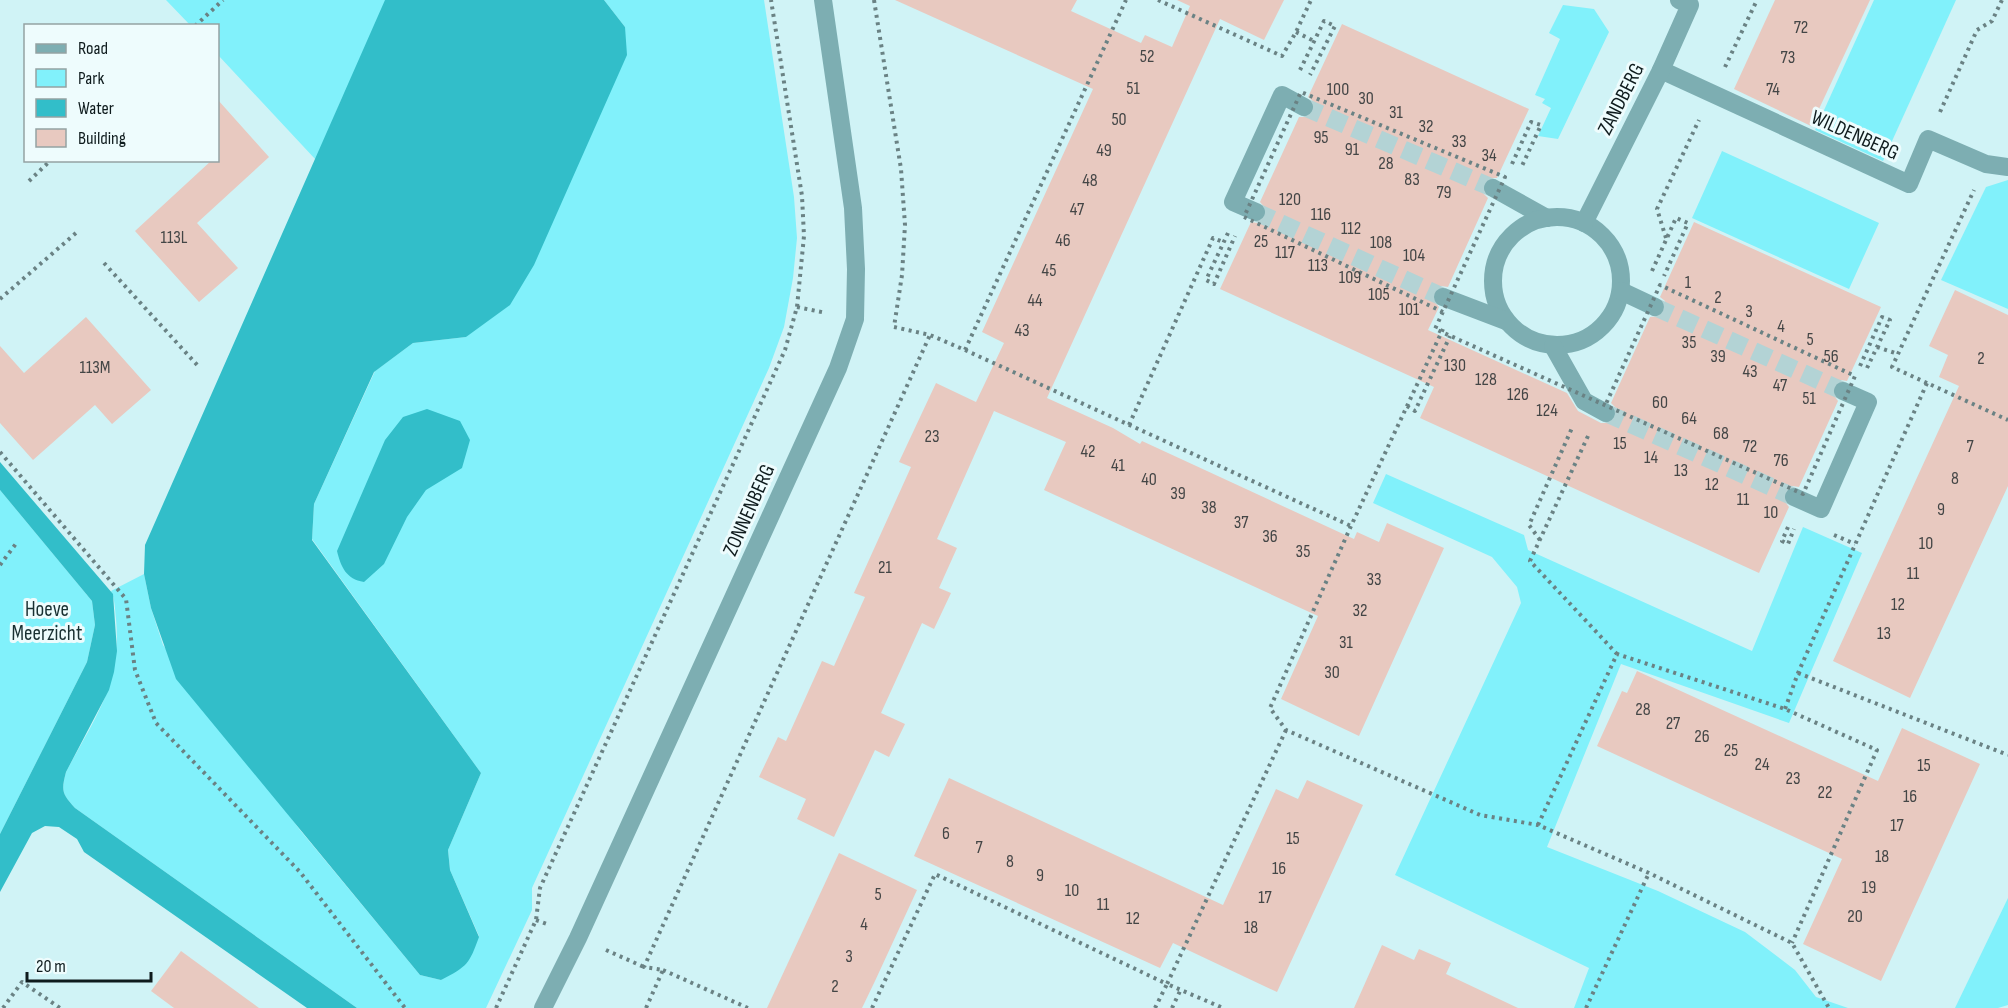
<svg xmlns="http://www.w3.org/2000/svg" width="2008" height="1008" font-family="'Sofia Sans Condensed',sans-serif">
<style>
.green{fill:#81f1fb}
.water{fill:#32bec9}
.building{fill:#e8c9c0}
.lines{fill:none;stroke-linecap:round;stroke-linejoin:round}
.street-tunnel{stroke:#b3d3d5;stroke-width:18;stroke-dasharray:18 9;stroke-linecap:butt}
.path{stroke:#6a8284;stroke-width:4;stroke-dasharray:3 4.5;stroke-linecap:butt}
.street{stroke:#7daeb2;stroke-width:18}
.path-bridge{stroke:#6a8284;stroke-width:4;stroke-dasharray:3 4.5;stroke-linecap:butt}
.labels{text-anchor:middle;dominant-baseline:central;stroke-width:6;stroke-linejoin:round;paint-order:stroke}
.number-label{font-size:18px;fill:#444646}
.street-label{font-size:21px;fill:#0e1b1d;stroke:#eefcfd}
.park-label{font-size:21px;fill:#193032;stroke:#eefcfd}
</style>
<rect width="100%" height="100%" fill="#d0f3f6"/>
<g class="green">
<path d="M166,0H400L342,98L316,160L218,55V26L190,25Z"/>
<path d="M604,0H764L794,197L797,238L793,278L784,327L769,368L532,888V910L486,1008H357L75,808C62,794 61,791 66,772C95,717 122,684 116,619C115,610 115,599 111,591L144,574L151,608L163,645L300,830L420,975L441,980L479,936L450,870L448,850L481,773L312,539L314,504L375,371L413,343L466,337L625,27Z"/>
<path d="M1874,0H1956L1883,161L1815,130Z"/>
<path d="M1563,5L1594,9L1609,32L1558,139L1538,136L1551,108L1542,103L1545,99L1535,95L1560,39L1549,33Z"/>
<path d="M1722,151L1879,223L1849,289L1692,218Z"/>
<path d="M2008,180V309L1941,280L1986,187Z"/>
<path d="M1386,474L1524,535L1528,550L1752,651L1803,527L1862,553L1789,723L1621,664L1547,847L1658,891L1745,932L1795,970L1816,997L1848,1008H1574L1589,968L1395,875L1521,603L1517,587L1492,557L1373,503Z"/>
<path d="M0,490L92,601L95,625L87,662L0,834Z"/>
<path d="M2008,898V1005L1998,1008H1955Z"/>
</g>
<g class="water">
<path d="M385,0H604L625,27L627,55L534,265L510,305L466,337L413,343L374,372L314,504L312,540L481,773L448,850L450,870L479,937C469,964 468,966 441,980L420,975L176,679L151,608L144,574L145,545Z"/>
<path d="M427,409L460,421L470,440L462,468L426,490L407,517L384,564L364,582C346,579 341,567 337,551L385,440L403,417Z"/>
<path d="M0,462L113,594L117,651L114,672L109,690L66,772C61,791 62,794 75,808L357,1008H307L84,852L77,839L59,827L45,826L32,833L0,892V834L87,662L95,625L92,601L0,490Z"/>
</g>
<g class="building">
<path d="M895,0H1077L1071,11L1141,43L1145,35L1172,47L1190,6L1177,0H1284L1264,40L1220,19L1047,398L1113,428L1140,444L1142,441L1354,539L1357,532L1379,542L1387,523L1444,548L1359,736L1281,699L1318,616L1044,490L1066,442L994,411L937,539L957,548L939,588L951,593L934,629L922,623L881,713L905,724L889,757L875,750L834,837L797,819L806,799L759,777L778,737L786,741L822,661L834,666L865,597L854,593L911,467L899,462L936,383L976,402L1004,343L982,332L1093,89Z"/>
<path d="M1775,0H1870L1811,126L1734,89Z"/>
<path d="M1342,24L1529,109L1497,178H1488L1483,183V193L1488,198L1448,287L1441,286L1433,292L1432,299L1439,307L1428,330L1567,393L1578,411L1601,423H1611L1616,418V408L1611,403L1650,317L1661,316L1665,311V301L1660,297L1694,222L1881,307L1847,381L1841,380L1833,386L1832,393L1838,401L1799,487L1792,486L1784,492L1783,499L1789,507L1759,573L1420,418L1434,387L1220,289L1251,222L1258,223L1266,217L1267,210L1260,202L1299,117H1309L1314,112V102L1308,97Z"/>
<path d="M218,100L269,157L197,223L238,268L199,302L135,231L212,160H218Z"/>
<path d="M1955,290L2008,315V486L1910,698L1833,661L1959,386L1939,377L1948,355L1929,346Z"/>
<path d="M86,317L151,390L112,424L95,405L33,460L0,423V346L24,373Z"/>
<path d="M1637,671L1878,781L1902,728L1980,764L1881,981L1803,944L1842,859L1597,746L1622,691L1627,693Z"/>
<path d="M949,778L1223,905L1276,789L1298,799L1307,780L1363,805L1277,992L1173,943L1160,968L914,856Z"/>
<path d="M839,853L917,890L875,981L862,1008H767Z"/>
<path d="M1382,945L1414,960L1419,949L1451,963L1446,974L1518,1008H1354Z"/>
<path d="M181,951L259,1008H174L151,991Z"/>
</g>
<g class="lines">
<g class="street-tunnel">
<path d="M1304,107L1493,188"/>
<path d="M1256,212L1443,297"/>
<path d="M1655,307L1843,391"/>
<path d="M1606,413L1794,497"/>
</g>
<g class="path">
<path d="M874,0L901,169L905,225L902,275L894,327L930,335L965,350L1126,0"/>
<path d="M1158,0L1282,56L1296,32L1311,0"/>
<path d="M195,26L223,0"/>
<path d="M1296,32L1314,41"/>
<path d="M1725,67L1757,0"/>
<path d="M1300,70L1324,21L1335,26L1310,75"/>
<path d="M1940,112L1977,30L1992,21L2002,0"/>
<path d="M1512,164L1531,122L1541,125L1521,168"/>
<path d="M29,181L51,160"/>
<path d="M1228,233L1206,280L1214,284L1235,236"/>
<path d="M1666,238L1657,209L1699,120"/>
<path d="M104,263L199,367"/>
<path d="M1652,271L1676,218L1688,223L1664,276"/>
<path d="M0,299L76,233"/>
<path d="M797,307L826,313"/>
<path d="M1443,329L1351,526L1270,708L1286,730L1480,815L1538,825L1649,873L1792,943L1829,1008"/>
<path d="M1877,347L1898,354"/>
<path d="M965,350L1351,526"/>
<path d="M1860,366L1882,317L1890,320L1867,368"/>
<path d="M1927,383L1892,367L1974,190"/>
<path d="M1407,406L1415,411L1450,336"/>
<path d="M1129,425L1213,238L1223,242"/>
<path d="M1588,436L1530,561L1617,654"/>
<path d="M0,452L126,599L135,670L156,723L300,872L405,1008"/>
<path d="M1788,527L1782,541L1788,544L1794,529"/>
<path d="M1834,535L1855,544"/>
<path d="M1540,540L1529,525L1572,428"/>
<path d="M0,565L18,541"/>
<path d="M1798,673L2008,755"/>
<path d="M1785,709L1798,673L1927,383L2008,420"/>
<path d="M1538,825L1617,654L1785,709L1877,750L1792,943"/>
<path d="M536,920L550,925"/>
<path d="M606,950L644,967"/>
<path d="M663,970L748,1008"/>
<path d="M3,1008L22,982L60,1008"/>
<path d="M496,1008L536,920L540,888L785,350L797,307L804,236L802,196L771,0"/>
<path d="M646,1008L663,970L644,967L930,335"/>
<path d="M872,1008L935,874L1167,984L1286,730"/>
<path d="M1155,1008L1167,984L1223,1008"/>
<path d="M1172,1008L1181,989"/>
<path d="M1586,1008L1649,873"/>
</g>
<g class="street">
<path d="M1661,70L1909,184L1928,139L1986,164L2008,167"/>
<path d="M1493,188L1547,218"/>
<path d="M1256,212L1233,202L1282,95L1304,107"/>
<circle cx="1557" cy="281" r="64"/>
<path d="M1584,223L1661,70L1690,5L1679,0"/>
<path d="M1621,291L1655,307"/>
<path d="M1443,297L1506,321"/>
<path d="M1553,346L1584,401L1606,413"/>
<path d="M1794,497L1821,509L1868,402L1843,391"/>
<path d="M543,1008L578,938L838,368L855,319L856,269L853,208L823,0"/>
</g>
<path class="path-bridge" d="M1443,312L1244,217L1301,92L1505,177L1435,329L1803,494L1855,376L1660,285L1605,406"/>
</g>
<g class="labels">
<g class="number-label">
<text x="1801" y="27">72</text>
<text x="1147" y="56">52</text>
<text x="1788" y="57">73</text>
<text x="1133" y="88">51</text>
<text x="1338" y="89">100</text>
<text x="1773" y="89">74</text>
<text x="1366" y="98">30</text>
<text x="1396" y="112">31</text>
<text x="1119" y="119">50</text>
<text x="1426" y="126">32</text>
<text x="1321" y="137">95</text>
<text x="1459" y="141">33</text>
<text x="1352" y="149">91</text>
<text x="1104" y="150">49</text>
<text x="1489" y="155">34</text>
<text x="1386" y="163">28</text>
<text x="1412" y="179">83</text>
<text x="1090" y="180">48</text>
<text x="1444" y="192">79</text>
<text x="1290" y="199">120</text>
<text x="1077" y="209">47</text>
<text x="1321" y="214">116</text>
<text x="1351" y="228">112</text>
<text x="174" y="237">113L</text>
<text x="1063" y="240">46</text>
<text x="1261" y="241">25</text>
<text x="1381" y="242">108</text>
<text x="1285" y="252">117</text>
<text x="1414" y="255">104</text>
<text x="1318" y="265">113</text>
<text x="1049" y="270">45</text>
<text x="1350" y="277">109</text>
<text x="1688" y="282">1</text>
<text x="1379" y="294">105</text>
<text x="1718" y="297">2</text>
<text x="1035" y="300">44</text>
<text x="1409" y="309">101</text>
<text x="1749" y="311">3</text>
<text x="1781" y="326">4</text>
<text x="1022" y="330">43</text>
<text x="1810" y="339">5</text>
<text x="1689" y="342">35</text>
<text x="1718" y="356">39</text>
<text x="1831" y="356">56</text>
<text x="1981" y="358">2</text>
<text x="1455" y="365">130</text>
<text x="95" y="367">113M</text>
<text x="1750" y="371">43</text>
<text x="1486" y="379">128</text>
<text x="1780" y="385">47</text>
<text x="1518" y="394">126</text>
<text x="1809" y="398">51</text>
<text x="1660" y="402">60</text>
<text x="1547" y="410">124</text>
<text x="1689" y="418">64</text>
<text x="1721" y="433">68</text>
<text x="932" y="436">23</text>
<text x="1620" y="443">15</text>
<text x="1750" y="446">72</text>
<text x="1970" y="446">7</text>
<text x="1088" y="451">42</text>
<text x="1651" y="457">14</text>
<text x="1781" y="460">76</text>
<text x="1118" y="465">41</text>
<text x="1681" y="470">13</text>
<text x="1955" y="478">8</text>
<text x="1149" y="479">40</text>
<text x="1712" y="484">12</text>
<text x="1178" y="493">39</text>
<text x="1743" y="499">11</text>
<text x="1209" y="507">38</text>
<text x="1941" y="509">9</text>
<text x="1771" y="512">10</text>
<text x="1241" y="522">37</text>
<text x="1270" y="536">36</text>
<text x="1926" y="543">10</text>
<text x="1303" y="551">35</text>
<text x="885" y="567">21</text>
<text x="1913" y="573">11</text>
<text x="1374" y="579">33</text>
<text x="1898" y="604">12</text>
<text x="1360" y="610">32</text>
<text x="1884" y="633">13</text>
<text x="1346" y="642">31</text>
<text x="1332" y="672">30</text>
<text x="1643" y="709">28</text>
<text x="1673" y="723">27</text>
<text x="1702" y="736">26</text>
<text x="1731" y="750">25</text>
<text x="1762" y="764">24</text>
<text x="1924" y="765">15</text>
<text x="1793" y="778">23</text>
<text x="1825" y="792">22</text>
<text x="1910" y="796">16</text>
<text x="1897" y="825">17</text>
<text x="946" y="833">6</text>
<text x="1293" y="838">15</text>
<text x="979" y="847">7</text>
<text x="1882" y="856">18</text>
<text x="1010" y="861">8</text>
<text x="1279" y="868">16</text>
<text x="1040" y="875">9</text>
<text x="1869" y="887">19</text>
<text x="1072" y="890">10</text>
<text x="878" y="894">5</text>
<text x="1265" y="897">17</text>
<text x="1103" y="904">11</text>
<text x="1855" y="916">20</text>
<text x="1133" y="918">12</text>
<text x="864" y="924">4</text>
<text x="1251" y="927">18</text>
<text x="849" y="956">3</text>
<text x="835" y="986">2</text>
</g>
<g class="street-label">
<text transform="translate(1621 99) rotate(-63)">ZANDBERG</text>
<text transform="translate(1855 135) rotate(24)">WILDENBERG</text>
<text transform="translate(749 510) rotate(-66)">ZONNENBERG</text>
</g>
<g class="park-label">
<text x="47" y="609">Hoeve<tspan x="47" dy="24">Meerzicht</tspan></text>
</g>
</g>
<rect x="24" y="24" width="195" height="138" fill="#eefcfd" stroke="#94a2a3" stroke-width="1.5"/>
<rect x="36" y="44" width="30" height="9" fill="#7daeb2" stroke="#94a2a3" stroke-width="1.5"/>
<text x="78" y="54" font-size="18" fill="#0e1b1d">Road</text>
<rect x="36" y="69" width="30" height="18" fill="#81f1fb" stroke="#94a2a3" stroke-width="1.5"/>
<text x="78" y="84" font-size="18" fill="#0e1b1d">Park</text>
<rect x="36" y="99" width="30" height="18" fill="#32bec9" stroke="#94a2a3" stroke-width="1.5"/>
<text x="78" y="114" font-size="18" fill="#0e1b1d">Water</text>
<rect x="36" y="129" width="30" height="18" fill="#e8c9c0" stroke="#94a2a3" stroke-width="1.5"/>
<text x="78" y="144" font-size="18" fill="#0e1b1d">Building</text>
<path d="M27 972v9h124v-9" fill="none" stroke="#0e1b1d" stroke-width="3"/>
<text x="36" y="972" font-size="18" fill="#0e1b1d" stroke="#eefcfd" stroke-width="4.5" paint-order="stroke">20 m</text>
</svg>
